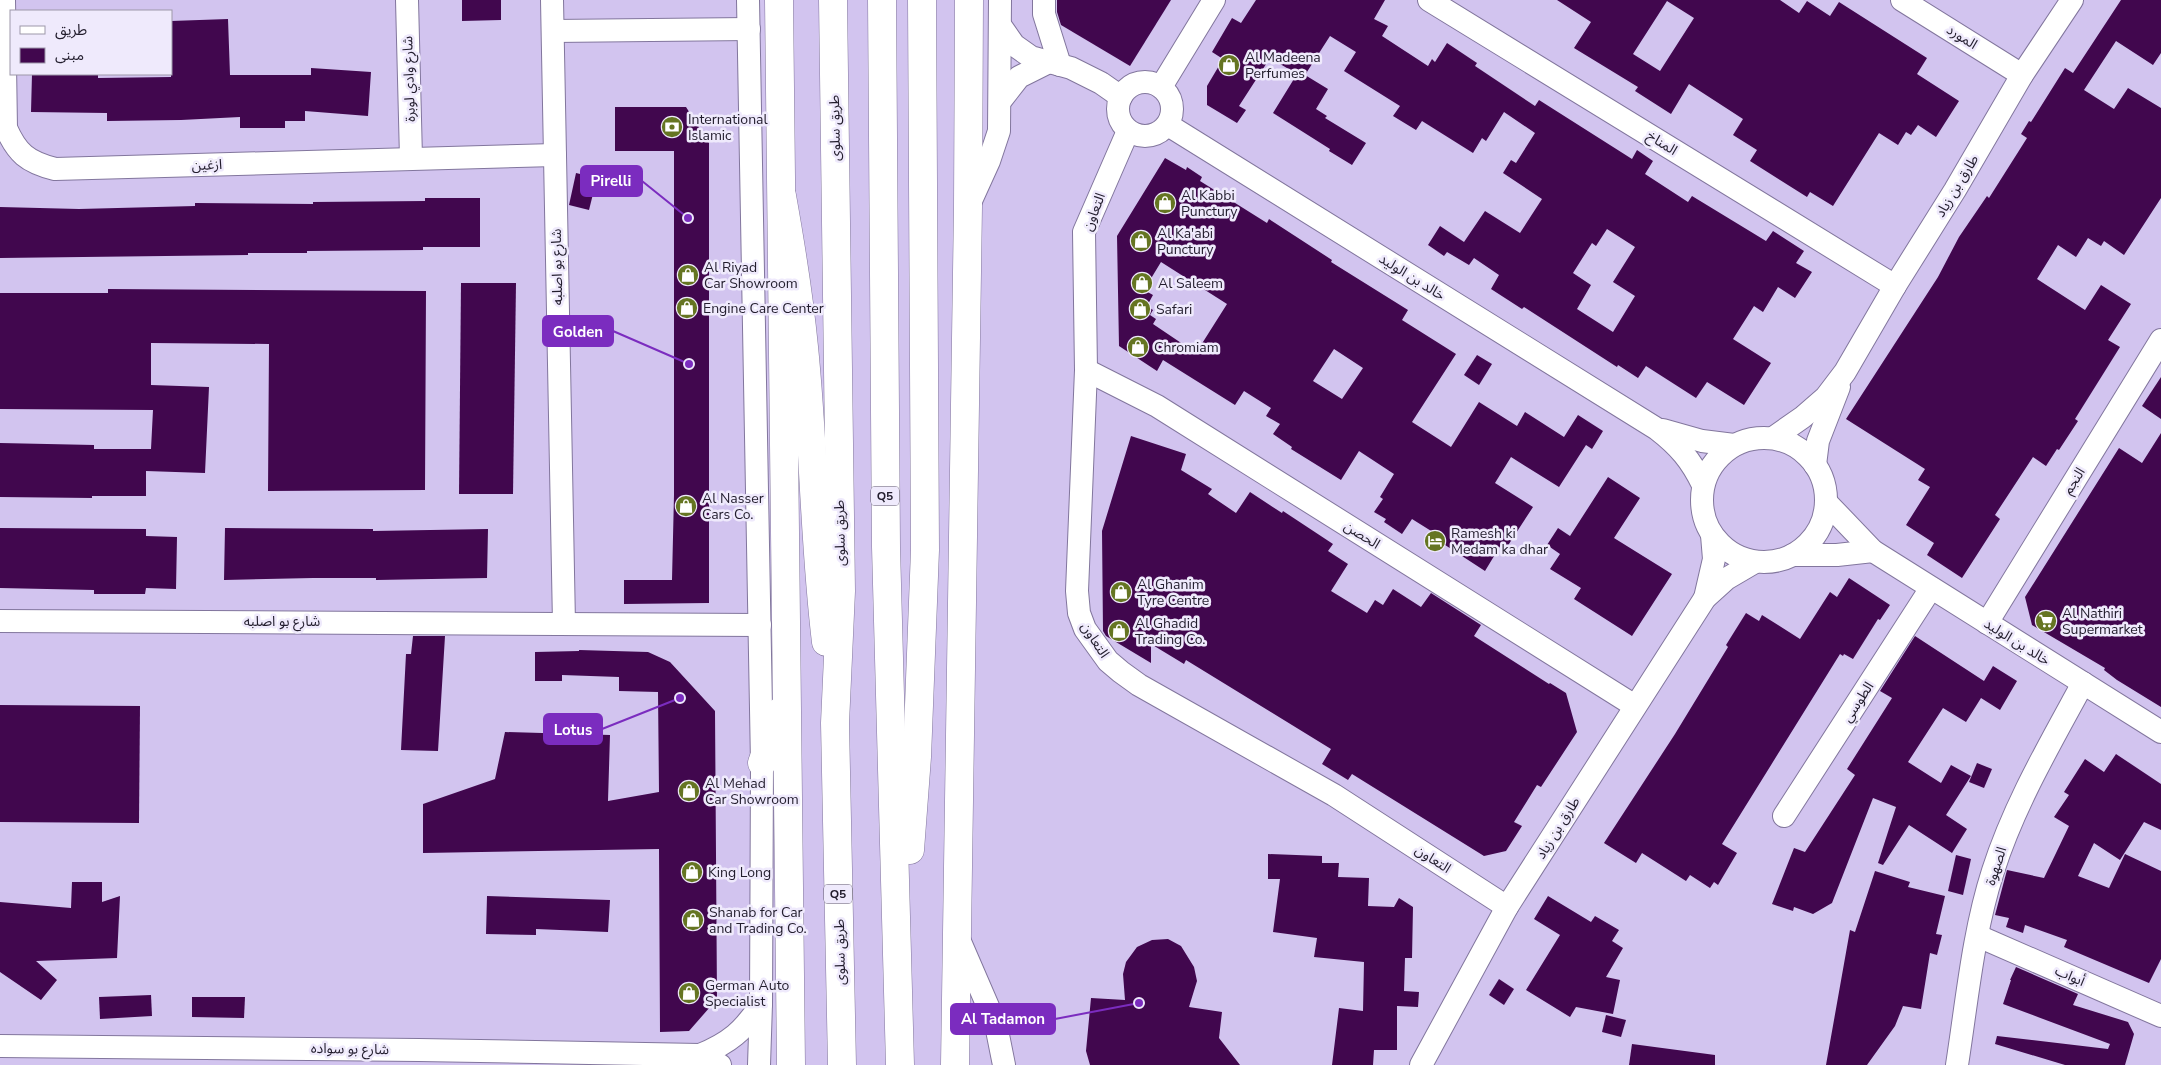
<svg xmlns="http://www.w3.org/2000/svg" width="2161" height="1065" font-family="'Nunito Sans','Noto Sans Arabic',sans-serif">
<style>
.building{fill:#41074e;fill-rule:evenodd}
.lines{fill:none;stroke-linecap:round;stroke-linejoin:round}
.minor-casing{stroke:#82769d;stroke-width:24}
.major-casing{stroke:#82769d;stroke-width:29}
.highway-casing{stroke:#82769d;stroke-width:29}
.minor{stroke:#fff;stroke-width:22}
.major{stroke:#fff;stroke-width:28}
.highway{stroke:#fff;stroke-width:28}
.labels{text-anchor:middle;dominant-baseline:central;stroke-width:5;stroke-linejoin:round;paint-order:stroke}
.shield{fill:#efeafc;stroke:#605a6b;stroke-width:1}
.shield-label{font-size:12px;font-weight:bold;fill:#221d2d}
.street-label{font-size:14px;fill:#221d2d;stroke:#efeafc}
.poi-label{font-size:14px;fill:#221d2d;stroke:#efeafc;text-anchor:start}
.leader{fill:none;stroke:#7b2cbf;stroke-width:2}
.callout-dot{fill:#7b2cbf;stroke:#efeafc;stroke-width:2}
.callout{fill:#7b2cbf;stroke:#7b2cbf;stroke-width:2}
.callout-label{font-size:15px;text-anchor:middle;font-weight:bold;fill:#fff}
</style>
<rect width="100%" height="100%" fill="#d2c4ef"/>
<g class="building">
<path d="M462,0H501V20L462,21Z"/>
<path d="M1057,0H1171L1130,66L1061,25L1057,12Z"/>
<path d="M1256,0H1385L1374,19L1388,26L1382,36L1428,66L1432,59L1435,62L1447,43L1477,63L1475,66L1535,106L1539,100L1632,159L1637,150L1653,161L1645,174L1688,202L1692,196L1766,241L1773,231L1804,251L1796,263L1812,272L1795,298L1778,287L1763,312L1754,306L1733,339L1771,363L1744,405L1707,382L1696,398L1646,366L1638,378L1618,365L1617,367L1524,307L1522,309L1491,289L1499,275L1474,258L1469,265L1447,252L1444,256L1428,245L1440,226L1464,242L1485,211L1520,233L1542,199L1503,173L1511,160L1516,163L1535,133L1504,112L1486,141L1482,138L1473,153L1422,121L1416,130L1393,116L1400,106L1344,71L1356,52L1330,36L1305,75L1328,89L1316,109L1327,116L1325,118L1366,143L1352,165L1329,151L1330,149L1273,113L1297,74L1270,58L1239,106L1246,110L1237,123L1207,105V86L1223,59L1212,52L1232,18L1241,23ZM1607,229L1635,247L1613,282L1635,296L1613,332L1577,309L1591,285L1573,273L1592,243L1596,246Z"/>
<path d="M1557,0H1780L1799,13L1807,1L1830,16L1839,2L1927,58L1917,74L1959,101L1936,137L1918,125L1911,135L1906,132L1898,145L1879,133L1833,206L1810,192L1807,197L1750,161L1757,150L1733,135L1743,119L1689,84L1671,114L1635,91L1638,87L1574,48L1591,22ZM1667,1L1694,18L1660,71L1633,54Z"/>
<path d="M2121,0H2161V53L2153,65L2116,41L2084,90L2114,109L2128,88L2161,108V198L2124,255L2104,241L2101,246L2088,238L2076,257L2058,245L2037,279L2085,310L2101,285L2131,304L2108,340L2120,347L2075,419L2078,421L2059,450L2057,449L2046,466L2033,457L1995,515L2000,519L1962,578L1927,555L1934,543L1906,525L1930,487L1918,480L1925,469L1846,419L1938,277L1959,237L1987,196L1989,198L2027,138L2021,134L2029,121L2031,122L2065,68L2073,73Z"/>
<path d="M228,19L230,75H311V68L371,72L368,116L305,111V121H285V128H240V117L181,120L107,121V113L31,112L32,74H98V78L171,77V21Z"/>
<path d="M615,107H686L709,143V603L624,604V580H672L674,495V151H615Z"/>
<path d="M1165,158L1186,170L1187,167L1202,177L1200,181L1267,223L1269,219L1332,260L1331,262L1408,310L1402,320L1456,354L1412,422L1451,447L1479,402L1517,426L1525,412L1564,437L1578,415L1603,431L1592,449L1586,445L1559,487L1511,457L1495,483L1533,507L1507,547L1502,543L1485,571L1442,543L1444,539L1412,519L1402,534L1384,522L1386,519L1374,512L1383,499L1380,497L1394,474L1362,453L1359,451L1341,480L1291,449L1292,447L1273,434L1280,424L1266,416L1271,408L1244,391L1235,405L1163,360L1157,371L1119,346L1117,236ZM1161,262L1227,304L1196,353L1153,324L1156,319L1150,315L1153,310L1147,306L1153,295L1144,290ZM1334,349L1363,368L1342,399L1313,381Z"/>
<path d="M576,173L597,178L589,210L569,205Z"/>
<path d="M425,198H480V247H423V250L307,251V253H248V255L0,258V207L79,209L195,206V203L313,204V202L425,201Z"/>
<path d="M461,283H516L513,494H459Z"/>
<path d="M108,289L426,291L425,490L268,491L269,344L151,343V385L209,387L205,473L146,471V496H92V498L0,497V443L94,445V449H151L153,410L0,409V293H108Z"/>
<path d="M1477,355L1492,364L1479,385L1464,375Z"/>
<path d="M2161,377V419L2142,406Z"/>
<path d="M2161,433V707L2117,680L2104,670L2105,668L2032,625L2025,597L2119,448L2142,463Z"/>
<path d="M1131,436L1186,454L1181,470L1212,489L1208,494L1236,513L1250,492L1282,513L1283,511L1333,544L1328,551L1348,564L1331,591L1367,613L1375,600L1383,605L1393,589L1421,607L1431,593L1481,625L1474,636L1549,684L1550,683L1566,693L1577,732L1541,787L1537,785L1514,822L1522,826L1506,851L1484,856L1352,774L1348,780L1322,764L1331,749L1186,660L1184,664L1151,644V663L1106,636L1103,631L1102,531Z"/>
<path d="M1608,477L1640,498L1614,538L1672,574L1632,636L1574,599L1581,588L1550,569L1560,554L1547,545L1558,528L1570,536Z"/>
<path d="M0,528L146,529V536L177,537L176,589L146,588L145,594H94V590L0,588Z"/>
<path d="M225,528L373,529V531L488,529L487,578L376,580V578H313L224,580Z"/>
<path d="M1849,578L1890,605L1880,620L1878,619L1853,659L1844,654L1843,656L1840,654L1722,844L1737,853L1718,885L1714,882L1710,888L1690,875L1686,881L1642,853L1636,863L1604,843L1675,734L1728,647L1726,645L1746,613L1759,621L1762,615L1800,639L1830,592L1837,597Z"/>
<path d="M413,636H445L438,751L401,750L406,654H411Z"/>
<path d="M1915,636L1984,681L1993,666L2017,681L2000,710L1981,698L1966,722L1943,708L1908,762L1941,783L1951,765L1971,776L1946,815L1967,829L1952,853L1909,825L1883,865L1878,863L1896,807L1873,798L1832,903L1813,914L1794,907L1793,911L1772,904L1794,848L1805,852L1855,775L1847,769L1892,698L1880,691Z"/>
<path d="M579,650L648,652L670,662L715,711L717,999L689,1031L660,1032L659,849L423,853V804L495,779L505,732L610,735L608,801L659,792L658,692L619,691V677L562,675V681H535V652L579,651Z"/>
<path d="M0,705L140,706L139,823L0,822Z"/>
<path d="M2116,754L2161,784V830L2144,822L2120,860L2094,843L2078,876L2109,888L2125,854L2161,871V959L2149,983L2064,947L2067,940L2025,925L2023,933L2006,927L2009,918L1995,915L2007,870L2044,878L2069,826L2054,817L2069,795L2064,792L2085,759L2104,772Z"/>
<path d="M1977,763L1992,769L1984,788L1969,782Z"/>
<path d="M1268,854L1322,856V863H1339L1338,877L1369,878L1368,906L1394,907L1399,898L1413,907L1412,958H1405L1404,991L1419,992L1418,1007L1397,1006V1050H1374L1373,1065H1332L1339,1008L1363,1011L1364,962L1314,957L1317,938L1273,932L1280,879H1268Z"/>
<path d="M1956,855L1971,859L1963,895L1948,891Z"/>
<path d="M1875,871L1910,882L1908,887L1945,896L1936,934L1942,935L1937,955L1930,953L1921,1009L1903,1006L1895,1026L1867,1065H1826L1850,930L1855,932Z"/>
<path d="M72,882H102V902L120,896L117,958L36,961L57,980L41,1000L0,972V902L71,908Z"/>
<path d="M487,896L610,900L608,932L536,929V935L486,934Z"/>
<path d="M1548,896L1591,922L1595,916L1619,930L1612,941L1623,948L1606,977L1620,980L1613,1014L1576,1007L1570,1017L1526,990L1560,935L1534,919Z"/>
<path d="M1168,939L1181,946L1194,967L1197,981L1189,1007L1222,1012L1219,1038L1240,1065H1090L1086,1051L1091,998L1125,1000L1123,974L1126,962L1137,947L1152,940Z"/>
<path d="M2016,967L2078,994L2073,1005L2128,1022L2134,1034L2125,1065H2065L1995,1044L1997,1036L2108,1049L2110,1044L2003,1004L2011,980H2010Z"/>
<path d="M1499,979L1514,989L1504,1005L1489,995Z"/>
<path d="M151,995L152,1016L100,1019L99,997Z"/>
<path d="M192,997H245L244,1018L192,1017Z"/>
<path d="M1606,1015L1626,1020L1621,1037L1602,1032Z"/>
<path d="M1632,1044L1715,1055V1065H1629Z"/>
</g>
<g class="lines">
<g class="minor-casing">
<g id="minor">
<path d="M4,0L6,128C17,153 27,162 55,169L555,155"/>
<path d="M407,0L411,158"/>
<path d="M552,0L564,624"/>
<path d="M748,0L762,763L761,1004L759,1065"/>
<path d="M1044,0V14L1060,65"/>
<path d="M1429,0L1895,286"/>
<path d="M1902,0L2022,75"/>
<path d="M1000,25L1014,45L1031,57L1071,68L1101,83L1121,97"/>
<path d="M553,31L749,29"/>
<circle cx="1145" cy="109" r="27"/>
<path d="M1161,87L1214,0"/>
<path d="M1001,100L1019,77L1047,63"/>
<path d="M1168,125L1657,429C1679,446 1691,460 1703,485"/>
<path d="M1128,131L1084,232L1086,370L1077,591L1079,613L1085,629L1108,661L1121,672L1139,685L1334,795L1507,907"/>
<path d="M969,205L989,161L999,131L1000,0"/>
<path d="M1086,370L1157,406L1635,706"/>
<path d="M1663,430L1702,441L1734,445"/>
<circle cx="1764" cy="500" r="62"/>
<path d="M1773,438L1803,417L1826,397L1845,372L1895,286L1955,190L2022,75L2072,0"/>
<path d="M1815,465L1818,441L1839,387"/>
<path d="M1826,502L1873,551L2161,732"/>
<path d="M1793,555H1837L1873,551"/>
<path d="M1705,598L1714,559L1712,535"/>
<path d="M0,621L760,625"/>
<path d="M1987,623L2161,340"/>
<path d="M1784,816L1931,588"/>
<path d="M1978,936L2161,1016"/>
<path d="M958,937L996,1025L1004,1065"/>
<path d="M0,1046L419,1050L700,1055L720,1065"/>
<path d="M700,1055C729,1043 744,1031 761,1004"/>
<path d="M1421,1065L1507,907L1705,598L1726,579L1755,562"/>
<path d="M1957,1065C1967,1001 1973,933 1993,871C2014,805 2050,744 2083,683"/>
</g>
</g>
<g class="major-casing">
<g id="major">
<path d="M779,0L791,1065"/>
<path d="M762,763L781,711"/>
<path d="M955,1065L968,206L969,0"/>
</g>
</g>
<g class="highway-casing">
<g id="highway">
<path d="M833,0L841,591L835,723L842,1065"/>
<path d="M882,0L886,547L900,1065"/>
<path d="M782,196C791,246 799,296 804,347C814,445 814,544 826,642"/>
<path d="M910,850L917,757L925,550L922,0"/>
</g>
</g>
<use href="#minor" class="minor"/>
<use href="#major" class="major"/>
<use href="#highway" class="highway"/>
</g>
<defs>
<g id="shop-disc" transform="scale(1.125)"><circle r="9.5" fill="#657522" stroke="#efeafc"/><path d="M-5-2.5h2.3a2.7 3.5 0 0 1 5.4 0H5L5.5 6h-11ZM-1.5-2.5h3a1.5 2.3 0 0 0-3 0Z" fill="#fff"/></g>
<g id="bank-disc" transform="scale(1.125)"><circle r="9.5" fill="#657522" stroke="#efeafc"/><path d="M-6-4H6V4H-6ZM0-2.3a2.3 2.3 0 1 0 0 4.6a2.3 2.3 0 1 0 0-4.6Z" fill="#fff"/></g>
<g id="hotel-disc" transform="scale(1.125)"><circle r="9.5" fill="#657522" stroke="#efeafc"/><path d="M-6-4.5h1.5V1H6V5H4.5V3h-9V5H-6ZM-4 0a1.8 1.8 0 1 1 3.6 0ZM.5 0V-2.5h3Q6-2.5 6 0Z" fill="#fff"/></g>
<g id="supermarket-disc" transform="scale(1.125)"><circle r="9.5" fill="#657522" stroke="#efeafc"/><path d="M-6-5.5h2.5l.6 2H6L4.5 2H-2.5L-4.4-4H-6ZM-1.5 3.2a1.3 1.3 0 1 0 .1 0ZM3 3.2a1.3 1.3 0 1 0 .1 0Z" fill="#fff"/></g>
</defs>
<g fill-rule="evenodd">
<use href="#shop-disc" x="1229" y="65"/>
<use href="#bank-disc" x="672" y="127"/>
<use href="#shop-disc" x="1165" y="203"/>
<use href="#shop-disc" x="1141" y="241"/>
<use href="#shop-disc" x="688" y="275"/>
<use href="#shop-disc" x="1142" y="283"/>
<use href="#shop-disc" x="687" y="308"/>
<use href="#shop-disc" x="1140" y="309"/>
<use href="#shop-disc" x="1138" y="347"/>
<use href="#shop-disc" x="686" y="506"/>
<use href="#hotel-disc" x="1435" y="541"/>
<use href="#shop-disc" x="1121" y="592"/>
<use href="#supermarket-disc" x="2046" y="621"/>
<use href="#shop-disc" x="1119" y="631"/>
<use href="#shop-disc" x="689" y="791"/>
<use href="#shop-disc" x="692" y="872"/>
<use href="#shop-disc" x="693" y="920"/>
<use href="#shop-disc" x="689" y="993"/>
</g>
<g class="labels">
<g class="shield">
<rect x="871" y="486.5" width="28" height="19" rx="4"/>
<rect x="824" y="884.5" width="28" height="19" rx="4"/>
</g>
<g class="shield-label">
<text x="885" y="496">Q5</text>
<text x="838" y="894">Q5</text>
</g>
<g class="street-label">
<text transform="translate(1962 37) rotate(32)">المورد</text>
<text transform="translate(409 79) rotate(-92)">شارع وادي لوبرة</text>
<text transform="translate(835 128) rotate(-91)">طريق سلوى</text>
<text transform="translate(1662 143) rotate(32)">المناخ</text>
<text transform="translate(207 165) rotate(-2)">ازغين</text>
<text transform="translate(1957 186) rotate(-59)">طارق بن زياد</text>
<text transform="translate(1094 212) rotate(-69)">التعاون</text>
<text transform="translate(557 267) rotate(-91)">شارع بو اصلبه</text>
<text transform="translate(1412 277) rotate(32)">خالد بن الوليد</text>
<text transform="translate(2074 481) rotate(-58)">النجم</text>
<text transform="translate(840 533) rotate(-91)">طريق سلوى</text>
<text transform="translate(1362 535) rotate(32)">الحصن</text>
<text x="282" y="621">شارع بو اصلبه</text>
<text transform="translate(1095 640) rotate(57)">التعاون</text>
<text transform="translate(2017 642) rotate(32)">خالد بن الوليد</text>
<text transform="translate(1858 702) rotate(-57)">الطوسي</text>
<text transform="translate(1558 828) rotate(-58)">طارق بن زياد</text>
<text transform="translate(1433 859) rotate(33)">التعاون</text>
<text transform="translate(1996 866) rotate(-72)">الصهوة</text>
<text transform="translate(840 952) rotate(-91)">طريق سلوى</text>
<text transform="translate(2070 976) rotate(24)">أبواب</text>
<text transform="translate(350 1049) rotate(1)">شارع بو سواده</text>
</g>
<g class="poi-label">
<text x="1245" y="57">Al Madeena<tspan x="1245" dy="16">Perfumes</tspan></text>
<text x="688" y="119">International<tspan x="688" dy="16">Islamic</tspan></text>
<text x="1181" y="195">Al Kabbi<tspan x="1181" dy="16">Punctury</tspan></text>
<text x="1157" y="233">Al Ka'abi<tspan x="1157" dy="16">Punctury</tspan></text>
<text x="704" y="267">Al Riyad<tspan x="704" dy="16">Car Showroom</tspan></text>
<text x="1158" y="283">Al Saleem</text>
<text x="703" y="308">Engine Care Center</text>
<text x="1156" y="309">Safari</text>
<text x="1154" y="347">Chromiam</text>
<text x="702" y="498">Al Nasser<tspan x="702" dy="16">Cars Co.</tspan></text>
<text x="1451" y="533">Ramesh ki<tspan x="1451" dy="16">Medam ka dhar</tspan></text>
<text x="1137" y="584">Al Ghanim<tspan x="1137" dy="16">Tyre Centre</tspan></text>
<text x="2062" y="613">Al Nathiri<tspan x="2062" dy="16">Supermarket</tspan></text>
<text x="1135" y="623">Al Ghadid<tspan x="1135" dy="16">Trading Co.</tspan></text>
<text x="705" y="783">Al Mehad<tspan x="705" dy="16">Car Showroom</tspan></text>
<text x="708" y="872">King Long</text>
<text x="709" y="912">Shanab for Car<tspan x="709" dy="16">and Trading Co.</tspan></text>
<text x="705" y="985">German Auto<tspan x="705" dy="16">Specialist</tspan></text>
</g>
</g>
<path class="leader" d="M688 218L642 181M689 364L613 331M680 698L602 729M1139 1003L1055 1019"/>
<g class="callout-dot">
<circle cx="688" cy="218" r="5"/>
<circle cx="689" cy="364" r="5"/>
<circle cx="680" cy="698" r="5"/>
<circle cx="1139" cy="1003" r="5"/>
</g>
<g class="callout">
<rect x="581" y="166" width="61" height="30" rx="5"/>
<rect x="543" y="316" width="70" height="30" rx="5"/>
<rect x="544" y="714" width="58" height="30" rx="5"/>
<rect x="951" y="1004" width="104" height="30" rx="5"/>
</g>
<g class="callout-label">
<text x="611" y="186">Pirelli</text>
<text x="578" y="337">Golden</text>
<text x="573" y="735">Lotus</text>
<text x="1003" y="1024">Al Tadamon</text>
</g>
<rect x="10" y="10" width="162" height="65" fill="#efeafc" stroke="#9d98a9"/>
<rect x="20" y="26" width="25" height="8" fill="#ffffff" stroke="#9d98a9"/>
<text x="55" y="35" font-size="15" fill="#221d2d">طريق</text>
<rect x="20" y="48" width="25" height="15" fill="#41074e" stroke="#9d98a9"/>
<text x="55" y="60" font-size="15" fill="#221d2d">مبنى</text>
</svg>
